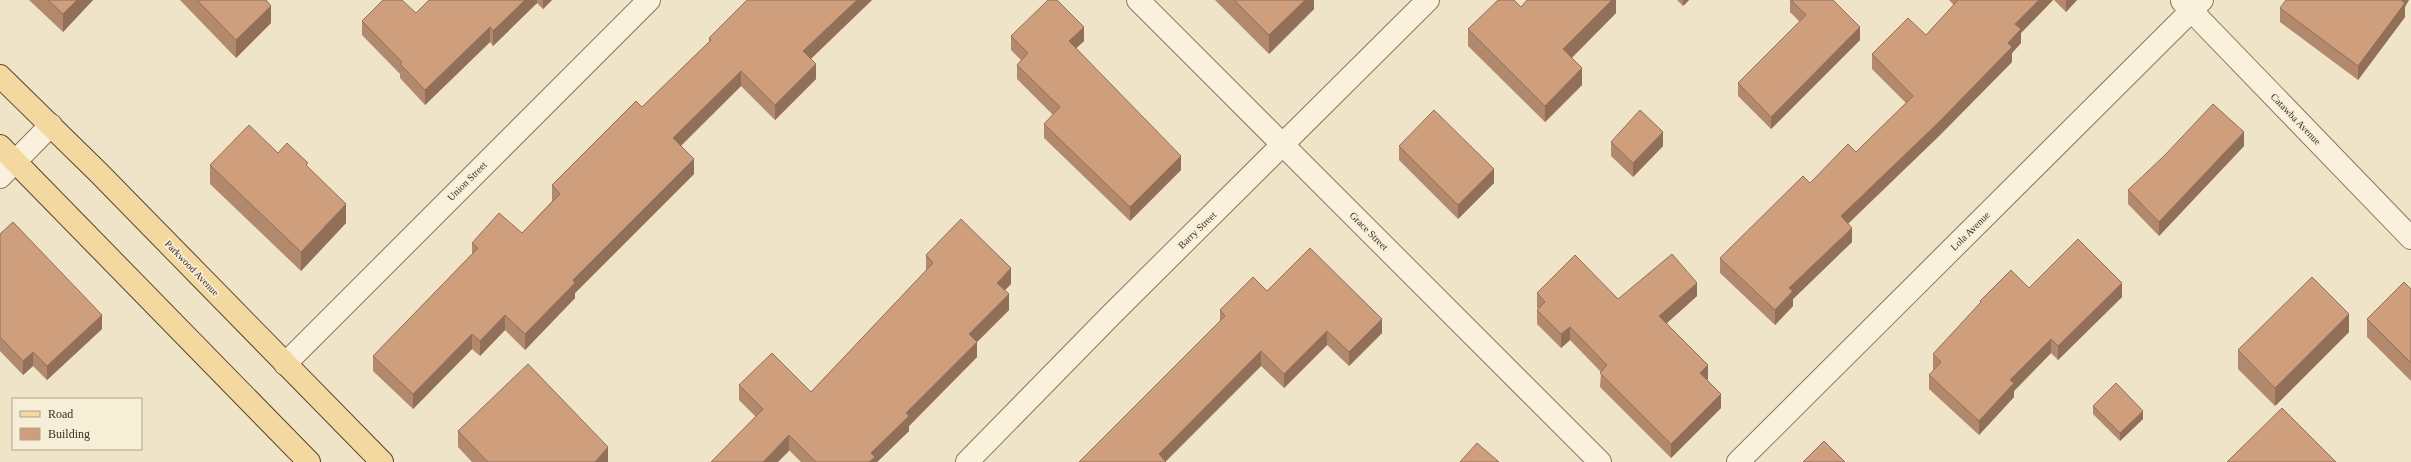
<svg xmlns="http://www.w3.org/2000/svg" width="2411" height="462" font-family="Georgia,serif">
<style>
.lines{fill:none;stroke-linecap:round;stroke-linejoin:round}
.minor-casing{stroke:#8d765c;stroke-width:24}
.major-casing{stroke:#5b4430;stroke-width:24}
.minor{stroke:#faf1dc;stroke-width:22}
.major{stroke:#f3d9a0;stroke-width:22}
.wall{fill:#b2896c}
.shaded-wall{fill:#916f58}
.building{fill:#cf9f7d;stroke:#916f58}
.labels{text-anchor:middle;dominant-baseline:central;stroke-width:3.5;stroke-linejoin:round;paint-order:stroke}
.street-label{font-size:10px;fill:#3d2e20;stroke:#f7eed8}
</style>
<rect width="100%" height="100%" fill="#f0e4c8"/>
<g class="lines">
<g class="minor-casing">
<g id="minor">
<path d="M1138,0L1600,462"/>
<path d="M2182,1L2411,238"/>
<path d="M0,177L51,125"/>
<path d="M285,364L649,0"/>
<path d="M967,462L1112,314L1428,0"/>
<path d="M1738,462L2202,0"/>
</g>
</g>
<g class="major-casing">
<g id="major">
<path d="M0,76L99,173L382,462"/>
<path d="M0,146L309,462"/>
</g>
</g>
<use href="#minor" class="minor"/>
<use href="#major" class="major"/>
</g>
<g class="wall">
<path d="M29,0H93L63,32Z"/>
<path d="M180,0H266L271,23L236,58Z"/>
<path d="M429,0H552L543,9L537,3L493,46L490,42L425,105L400,78V74L362,35V21L416,13Z"/>
<path d="M872,0L811,59L816,79L775,120L741,86L681,146L694,174L575,293V298L525,350L505,330L480,356L472,349L413,409L373,371V356L472,254V243L522,233L552,201V185L642,107L709,42V38Z"/>
<path d="M1215,0H1314V9L1269,54Z"/>
<path d="M1616,0V13L1572,58L1582,85L1545,122L1468,46V29Z"/>
<path d="M1677,0H1689L1683,6Z"/>
<path d="M1790,0H1833L1860,40L1771,129L1738,96V83L1800,22L1790,12Z"/>
<path d="M1949,0H2053L2021,33V43L2012,53V62L1939,136L1848,224L1852,242L1793,299V306L1775,325L1720,273V258L1810,183L1856,152L1906,103L1872,69V54L1926,35L1954,5Z"/>
<path d="M2054,0H2077L2066,12Z"/>
<path d="M2405,7V17L2358,80L2280,22V8Z"/>
<path d="M1011,36L1084,41L1076,48L1181,170L1130,221L1044,138V124L1053,115L1017,79V65L1021,60L1011,50Z"/>
<path d="M1611,142L1663,146L1633,177L1611,156Z"/>
<path d="M1399,146L1494,183L1458,219L1399,160Z"/>
<path d="M2244,146L2159,236L2128,204V190Z"/>
<path d="M278,153L308,167L346,223L301,271L210,184V165Z"/>
<path d="M0,234L102,329L47,380L33,366L23,375L0,351Z"/>
<path d="M926,255L1011,284L1005,290L1009,310L977,342V357L909,426V431L877,462H801L739,400V385L811,392L926,271Z"/>
<path d="M2029,288L2122,297L2058,360L2051,353L2014,391V397L1979,435L1929,389V375L1934,370L1933,369V354L1980,304V301Z"/>
<path d="M2411,289V381L2367,337V319Z"/>
<path d="M1267,291L1382,333L1349,366L1327,345L1284,388L1261,366L1166,461L1079,462L1220,321V310Z"/>
<path d="M1537,293L1618,299L1697,296L1667,323L1708,379L1707,380L1721,408L1671,458L1600,387L1601,372L1570,340L1561,348L1537,324V310L1538,309L1537,307Z"/>
<path d="M2349,332L2275,406L2238,369V350Z"/>
<path d="M2093,406L2143,419L2120,441L2093,414Z"/>
<path d="M458,431L608,462H472L458,447Z"/>
</g>
<g class="shaded-wall">
<path d="M77,0H93L63,32V14Z"/>
<path d="M525,0H537V3L493,46V31Z"/>
<path d="M543,0H552L543,9Z"/>
<path d="M857,0H872L803,66V51Z"/>
<path d="M1305,0H1314V9L1269,54V35Z"/>
<path d="M1612,0H1616V13L1563,66V49Z"/>
<path d="M1683,0H1689L1683,6Z"/>
<path d="M2039,0H2053L2021,33V43L2012,53V62L1939,136L1841,230V216L2008,43L2015,24Z"/>
<path d="M2066,0H2077L2066,12Z"/>
<path d="M2400,0H2409L2405,7V17L2358,80V66Z"/>
<path d="M271,6V23L236,58V40Z"/>
<path d="M490,27V42L425,105V90Z"/>
<path d="M1084,27V41L1069,55V41Z"/>
<path d="M1860,27V40L1771,129V117Z"/>
<path d="M816,64V79L775,120V105Z"/>
<path d="M1582,68V85L1545,122V106Z"/>
<path d="M741,71V86L673,153V138Z"/>
<path d="M1663,132V146L1633,177V163Z"/>
<path d="M2244,132V146L2159,236V222Z"/>
<path d="M1181,156V170L1130,221V207Z"/>
<path d="M694,159V174L575,293V298L525,350V334L573,280Z"/>
<path d="M1494,169V183L1458,219V205Z"/>
<path d="M346,204V223L301,271V252Z"/>
<path d="M1852,228V242L1793,299V306L1775,325V310L1789,288Z"/>
<path d="M1011,268V284L997,298V283Z"/>
<path d="M1697,283V296L1659,330V316Z"/>
<path d="M2122,283V297L2058,360V346Z"/>
<path d="M1009,294V310L969,350V334Z"/>
<path d="M2349,314V332L2275,406V388Z"/>
<path d="M102,315V329L47,380V366Z"/>
<path d="M505,315V330L480,356V341Z"/>
<path d="M1382,319V333L1349,366V352Z"/>
<path d="M1570,327V340L1561,348V334Z"/>
<path d="M1327,331V345L1284,388V374Z"/>
<path d="M472,334V349L413,409V394Z"/>
<path d="M2051,339V353L2014,391V397L1979,435V421L2010,380Z"/>
<path d="M977,342V357L909,426V431L877,462H869L871,453L906,413Z"/>
<path d="M1261,351V366L1165,462L1159,454Z"/>
<path d="M33,352V366L23,375V361Z"/>
<path d="M1708,365V379L1700,387V373Z"/>
<path d="M1721,394V408L1671,458V444Z"/>
<path d="M2143,411V419L2120,441V433Z"/>
<path d="M789,435V451L778,462H763Z"/>
<path d="M608,447V462H595Z"/>
</g>
<g class="building">
<path d="M48,0H77L63,14Z"/>
<path d="M197,0H266L271,6L236,40Z"/>
<path d="M383,0H402L416,13L429,0H525L493,31L490,27L425,90L400,64L402,62L362,21Z"/>
<path d="M747,0H857L803,51L816,64L775,105L741,71L673,138L694,159L573,280L575,283L525,334L505,315L480,341L472,334L413,394L373,356L478,248L472,243L499,213L522,233L560,194L552,185L636,101L642,107L711,40L709,38Z"/>
<path d="M1048,0H1057L1084,27L1069,41L1181,156L1130,207L1044,124L1060,107L1017,65L1028,53L1011,36Z"/>
<path d="M1234,0H1305L1269,35Z"/>
<path d="M1498,0H1514L1521,7L1527,0H1612L1563,49L1582,68L1545,106L1468,29Z"/>
<path d="M1791,0H1833L1860,27L1771,117L1738,83L1806,15Z"/>
<path d="M1958,0H2039L2015,24L2021,29L2008,43L2012,47L1939,122L1841,216L1852,228L1789,288L1793,291L1775,310L1720,258L1803,176L1810,183L1848,144L1856,152L1913,96L1872,54L1908,18L1926,35Z"/>
<path d="M2286,0H2401L2405,3L2358,66L2280,8Z"/>
<path d="M2213,104L2244,132L2159,222L2128,190L2165,155Z"/>
<path d="M1434,110L1494,169L1458,205L1399,146Z"/>
<path d="M1640,110L1663,132L1633,163L1611,142Z"/>
<path d="M249,125L278,153L287,143L308,163L306,165L346,204L301,252L210,165Z"/>
<path d="M961,219L1011,268L997,283L1009,294L969,334L977,342L906,413L909,416L871,453L875,457L869,462H816L789,435L763,462H711L763,409L739,385L772,353L811,392L933,263L926,255Z"/>
<path d="M13,222L102,315L47,366L33,352L23,361L0,337V234Z"/>
<path d="M2078,239L2122,283L2058,346L2051,339L2010,380L2014,383L1979,421L1929,375L1941,362L1933,354L1981,302L1980,301L2011,270L2029,288Z"/>
<path d="M1310,248L1382,319L1349,352L1327,331L1284,374L1261,351L1159,454L1166,462H1079L1225,316L1220,310L1253,277L1267,291Z"/>
<path d="M1672,254L1697,283L1659,316L1708,365L1700,373L1721,394L1671,444L1600,373L1607,365L1570,327L1561,334L1537,310L1545,302L1537,293L1575,255L1618,299Z"/>
<path d="M2312,277L2349,314L2275,388L2238,350Z"/>
<path d="M2404,282L2411,289V363L2367,319Z"/>
<path d="M528,364L608,447L595,462H488L458,431Z"/>
<path d="M2116,383L2143,411L2120,433L2093,406Z"/>
<path d="M2282,408L2336,462H2227Z"/>
<path d="M1824,441L1845,462H1803Z"/>
<path d="M1477,443L1499,462H1460Z"/>
</g>
<g class="labels">
<g class="street-label">
<text transform="translate(2296 119) rotate(46)">Catawba Avenue</text>
<text transform="translate(467 181) rotate(-45)">Union Street</text>
<text transform="translate(1197 230) rotate(-44)">Barry Street</text>
<text transform="translate(1369 231) rotate(45)">Grace Street</text>
<text transform="translate(1970 231) rotate(-45)">Lola Avenue</text>
<text transform="translate(192 268) rotate(46)">Parkwood Avenue</text>
</g>
</g>
<rect x="12" y="398" width="130" height="52" fill="#f7eed8" stroke="#ada18e"/>
<rect x="20" y="411" width="20" height="6" fill="#f3d9a0" stroke="#ada18e"/>
<text x="48" y="418" font-size="12" fill="#3d2e20">Road</text>
<rect x="20" y="428" width="20" height="12" fill="#cf9f7d" stroke="#ada18e"/>
<text x="48" y="438" font-size="12" fill="#3d2e20">Building</text>
</svg>
